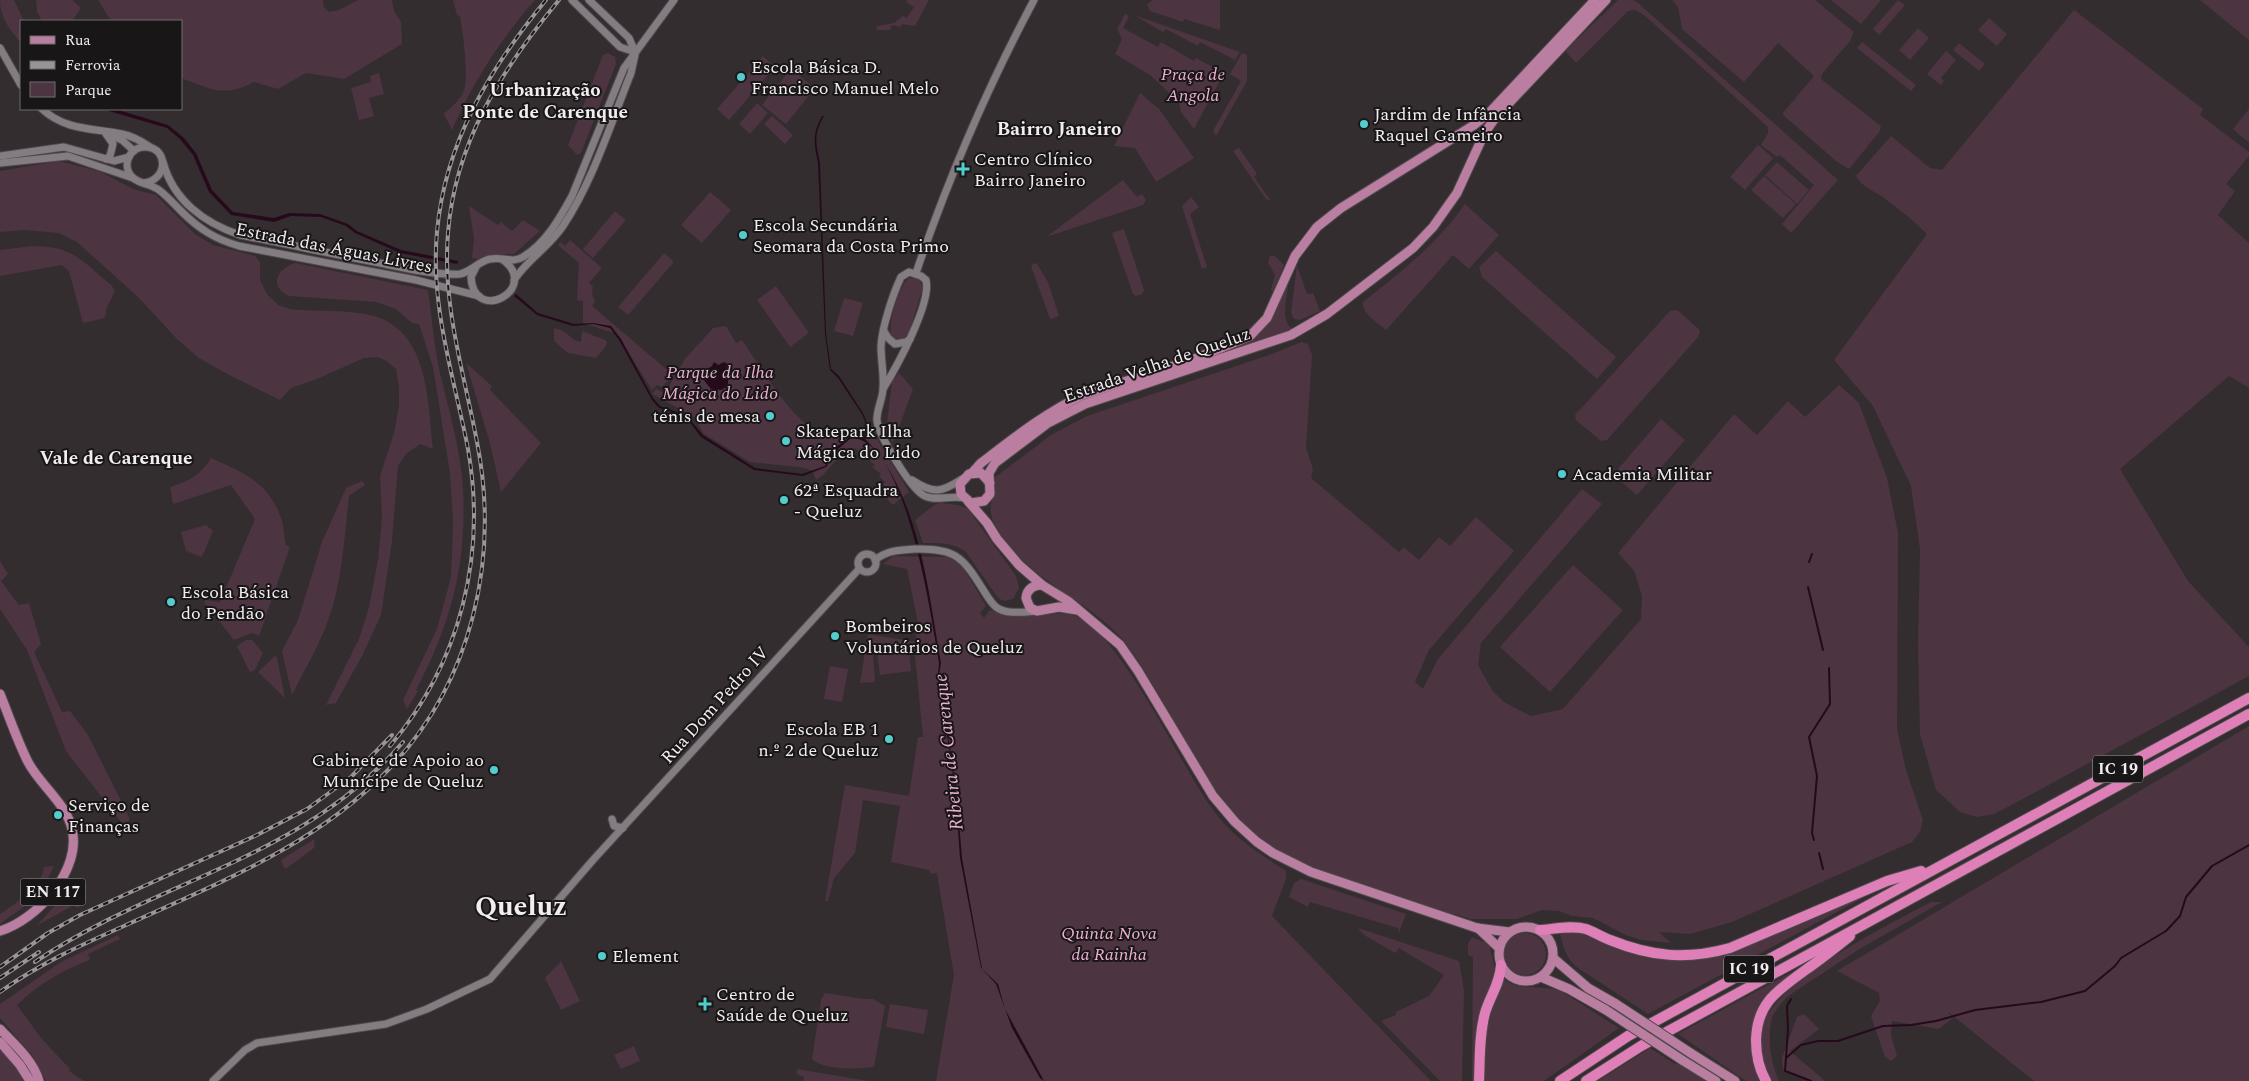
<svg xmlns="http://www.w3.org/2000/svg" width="2249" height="1081" font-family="Spectral,serif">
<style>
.green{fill:#4c3441}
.water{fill:#260a1c}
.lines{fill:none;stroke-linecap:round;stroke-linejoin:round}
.stream{stroke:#260a1c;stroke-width:2}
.minor-casing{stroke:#4e494c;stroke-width:9}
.major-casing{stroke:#4e494c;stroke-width:11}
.highway-casing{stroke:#4e494c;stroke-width:12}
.minor{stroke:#837c80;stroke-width:7}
.major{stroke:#ba7ea1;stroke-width:9}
.highway{stroke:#de80b7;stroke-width:10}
.rail-casing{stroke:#999497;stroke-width:4}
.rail{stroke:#191617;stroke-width:2;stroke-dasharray:5.5;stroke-linecap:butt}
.major-bridge-casing{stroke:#4e494c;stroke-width:11;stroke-linecap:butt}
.major-bridge{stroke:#ba7ea1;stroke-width:9}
.poi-dot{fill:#52cdcc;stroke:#191617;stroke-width:2}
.labels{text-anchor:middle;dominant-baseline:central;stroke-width:4;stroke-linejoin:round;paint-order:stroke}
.shield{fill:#191617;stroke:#b0acae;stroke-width:1}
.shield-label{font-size:16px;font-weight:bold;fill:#f1edef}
.poi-label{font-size:18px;fill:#f1edef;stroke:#191617;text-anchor:start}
.park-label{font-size:18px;font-style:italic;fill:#ebaed0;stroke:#191617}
.street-label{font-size:18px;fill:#f1edef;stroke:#191617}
.neighbourhood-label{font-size:19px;font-weight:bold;fill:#f1edef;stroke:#191617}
.water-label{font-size:19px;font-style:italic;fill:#edafd2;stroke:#191617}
.town-label{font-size:28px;font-weight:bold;fill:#f1edef;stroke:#191617}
</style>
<rect width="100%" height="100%" fill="#332d30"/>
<g class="green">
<path d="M0,0H14L24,21H21V43C10,30 0,18 0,0Z"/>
<path d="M36,0H72L81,8L72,21H42L37,12Z"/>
<path d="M98,0H323L324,7L329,12L339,10L358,0H392L394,11L401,22L402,44L344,79L306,73L278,89L254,82C224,98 211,89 181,78V21H111Z"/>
<path d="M453,0H535C500,40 473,82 452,130L444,114C451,107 461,100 464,90C469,76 463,33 460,17L457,15Z"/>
<path d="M908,0H929L915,26L902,24L901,27L892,25L890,30H876L877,26L894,23L903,16L907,18L914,7L906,2Z"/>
<path d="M1153,0H1220V30L1184,19L1183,22L1150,11L1147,4Z"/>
<path d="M1618,0H1633L1638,3L1838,180L1791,233L1782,224L1814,185L1780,155L1777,157L1761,145L1768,133V127L1644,15L1635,10L1628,11L1576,63L1565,51Z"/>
<path d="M1672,0H1815L1854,32L1850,41L1822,74L1821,79L1881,126L1880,131L1849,169L1836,161L1782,114L1814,76L1778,43L1744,82L1682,29L1678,7Z"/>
<path d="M1831,0H1881L1861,24Z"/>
<path d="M1898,0L1905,5L1879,35L1873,29Z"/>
<path d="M2200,0H2249V40Z"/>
<path d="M2074,10L2203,109L2200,115L2249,152V156L2226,184L2235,191L2218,215L2249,243V388L2229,376L2120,469L2188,581L2249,647V676L2021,800L1994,814L1977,817L1960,812L1936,790L1920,734L1918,645L1920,549L1911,486L1873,406L1834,360L1927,234C1913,220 1899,209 1884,198C1873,190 1863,188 1856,176L1891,136L1930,168L1942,170Z"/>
<path d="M1125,14L1129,16L1123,28L1158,47L1161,42L1194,61L1196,58L1224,73L1194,129L1181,112L1179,103L1161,85L1150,75L1115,54L1122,39L1117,29Z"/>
<path d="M1134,15L1240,52L1235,60L1200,42L1198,46L1166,29L1163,32Z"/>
<path d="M1989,18L2007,34L1997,46L1978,30Z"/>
<path d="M1918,28L1929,38L1910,60L1899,50Z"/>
<path d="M1862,42L1916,85L1911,91L1857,48Z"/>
<path d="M1959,43L1985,64L1979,71L1953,50Z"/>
<path d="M1946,51L1956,60L1941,78L1944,81L1941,85L1927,74Z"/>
<path d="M608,53L615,57L616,64L581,153L577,155L568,145L603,55Z"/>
<path d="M1242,53L1247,55V81L1216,136L1213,131L1241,81L1230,74Z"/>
<path d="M763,56L775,67L729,120L717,109Z"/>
<path d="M791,69L815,88L786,124L762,105Z"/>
<path d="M379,73L384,94L369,98L374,116L359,120L351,88L371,82L370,76Z"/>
<path d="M1140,93L1159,109L1194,158L1156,182L1135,148L1114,146Z"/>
<path d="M757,103L768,113L750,134L739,124Z"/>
<path d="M2249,109V143L2233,129Z"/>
<path d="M772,116L793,135L785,144L764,124Z"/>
<path d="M1758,145L1773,158L1745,190L1730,177Z"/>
<path d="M1239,148L1257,174L1254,177L1271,201L1266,199L1233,151Z"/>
<path d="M59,161L101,172L133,189L156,195L195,234L213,245L255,256L260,262V280L267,294L278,305L290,309C316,312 349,309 374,316C429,332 428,402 433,449L420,444L406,454L398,466L392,541L381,615L362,656L336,703L326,705L359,639L369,607L378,560L382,518L380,476L394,433L399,406V387L396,369L388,362L378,357L364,358L317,379L291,388L280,400L229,375L199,358L177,339L138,297L77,242L59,233L24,230L0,232V171Z"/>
<path d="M1777,162L1809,190L1797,204L1765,175Z"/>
<path d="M1764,176L1796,204L1783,218L1751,190Z"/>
<path d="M1123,180L1137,197L1142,194L1146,200L1143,205L1046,237Z"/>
<path d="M710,192L731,210L702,243L681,225Z"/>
<path d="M1191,197L1199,207L1190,214L1207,267L1202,269L1182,206Z"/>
<path d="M1465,204L1499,235L1469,269L1453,255L1386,330C1378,323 1361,313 1363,302C1402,271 1436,245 1465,204Z"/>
<path d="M469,206L498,225L501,222L512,231L523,220L540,231L514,254H491L478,259L472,258L474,239Z"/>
<path d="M615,211L626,220L593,258L583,249Z"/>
<path d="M1124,229L1144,290L1142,294L1136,296L1133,294L1112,233Z"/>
<path d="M570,240L602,268L589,283L593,287L592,294L595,302L592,306L673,375L662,387L657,385L652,390L617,334L583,323V301L577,300L579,263L558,245L560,242L565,246Z"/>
<path d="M32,246C74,246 82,261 112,286L115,291L107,307L105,318L83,323L69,271L62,265L0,276V250Z"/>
<path d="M1496,251L1616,357L1597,379L1482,277L1479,267Z"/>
<path d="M664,253L674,262L628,315L618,307Z"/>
<path d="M1270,256H1275L1284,265L1273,292L1271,289L1275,275L1268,262Z"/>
<path d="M295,263L428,290C432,318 434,346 440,373C449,411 461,450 463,489C467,564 451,624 416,690L418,691L407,709L403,700L437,629L451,577L452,552L453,521L450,473L433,367L419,324L412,323L396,309L376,302L289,296C268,286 277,269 295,263Z"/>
<path d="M1034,263L1037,264L1048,282L1059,316L1050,319L1031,266Z"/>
<path d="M1297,265L1307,294L1313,293L1320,311L1300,320L1294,319L1291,313Z"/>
<path d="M909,278L918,279L922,284V290L908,336L898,340L892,337C886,328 900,283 909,278Z"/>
<path d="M1287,285H1288C1287,299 1280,319 1292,329L1225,352C1262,334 1270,323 1287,285Z"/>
<path d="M776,286L809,333L790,347L757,300Z"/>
<path d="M844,298L863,303L853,336L834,331Z"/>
<path d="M1677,310L1700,330L1698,337L1607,440L1601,441L1576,420L1575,415L1670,311Z"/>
<path d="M726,326L736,343L742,340C757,362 789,415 811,427C823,433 860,434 876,437L909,492L893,505L882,494L887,488L883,485L885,482L879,476L881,474L872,467L875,465L855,448L851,451L847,448L823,475L816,480L813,472L806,468L750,462L704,434L693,416L652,394L656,389L665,393L685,359L713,328Z"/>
<path d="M554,328C570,331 569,340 581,342L582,331L605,340L607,342L606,346L596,358L568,353L554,341Z"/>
<path d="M1301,342L1308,344L1312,355L1306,448L1313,469L1311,478L1399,552L1404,547L1419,560L1439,537L1450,546L1476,517L1514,551L1429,650L1415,682L1423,689L1438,659L1582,489L1602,504L1481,643L1478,665L1492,690L1504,702L1531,716L1563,709L1641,619L1642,596L1634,571L1618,553L1734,414L1757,435L1788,401L1805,417L1839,385L1859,403L1887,478L1898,533L1897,729L1906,770L1923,820L1920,832L1912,842L1732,922L1690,934L1659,932L1671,943L1641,940L1626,935L1593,918L1572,916L1559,911L1542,910L1517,919H1471L1455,914L1453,915C1420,904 1386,893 1353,881C1325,872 1297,865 1273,848C1258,837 1243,825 1230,811C1201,777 1181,733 1159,695C1148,677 1137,657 1124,641C1087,598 1029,581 999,532C984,509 994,502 994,478L1051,435L1087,416L1272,354Z"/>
<path d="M466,363L492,386L490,390L541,443L501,492L490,443Z"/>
<path d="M899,373L913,389L893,443L886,432L892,382Z"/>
<path d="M1661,419L1685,440L1637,495L1613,475Z"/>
<path d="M211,458C242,472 269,482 281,518C284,526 284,536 286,545L290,547L259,636L252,633L234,640L204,602L206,600L220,602L255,519L231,485L173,504L170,487C189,481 200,476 211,458Z"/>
<path d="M362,481L365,485L349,496C344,541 342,587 325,629C315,652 303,673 292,695L282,651L298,620L322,542L346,488Z"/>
<path d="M940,503L958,505L968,509L1016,576L1019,588L1013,599L1004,601L998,598L966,552C952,542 939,543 923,543L915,520L934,505Z"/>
<path d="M206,525L213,531L202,557L186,551L181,532Z"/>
<path d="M893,556L947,557L955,561L964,569L986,606L980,613L984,618L990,610C997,612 1005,616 1012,617C1029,617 1061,610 1076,616C1121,635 1180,764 1211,807C1231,836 1257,852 1286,871V879L1272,916L1431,1081H936L954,975L937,873L931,874L929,870L891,862L900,806L863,800L855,853L834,878L828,901H825L845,785L909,796L918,737H923L914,646L873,654L875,682L860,683L868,634L917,642L915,631L919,628L907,569L883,564Z"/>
<path d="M0,561L8,574L1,581L19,605L29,603L41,644L34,652L62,712L70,711L88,735L130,819L125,827L66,751L27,650L0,609Z"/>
<path d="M1573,565L1623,610L1550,692L1500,647Z"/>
<path d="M246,640H252L263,653L255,670L250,672L237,646Z"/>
<path d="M909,650L911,671L880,675L877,654Z"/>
<path d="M275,656L277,658L285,698L258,672Z"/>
<path d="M830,666L848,669L842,702L824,699Z"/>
<path d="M2249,726V1081H2034L1947,1011L1953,1018L1939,1029L1892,1021L1891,1035L1897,1056L1891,1061L1885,1057L1871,1016L1880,1001L1879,993L1837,971Z"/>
<path d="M313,840L315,841L314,848L287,868H284L281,860Z"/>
<path d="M54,866L42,890L25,906L0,924V914C14,905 43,885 44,867Z"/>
<path d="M1301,879L1406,914L1399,933L1398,928L1310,902L1308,907L1289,897L1294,883Z"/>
<path d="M68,892L80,898V906L77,908L74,905L36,926Z"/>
<path d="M1859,898L1861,899L1648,1014L1575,966C1566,957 1563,946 1560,934L1583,933L1644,957L1686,959Z"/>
<path d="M1931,902H1942L1858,950L1788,996C1782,1002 1777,1008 1773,1015C1766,1032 1771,1065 1779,1081H1771C1763,1064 1756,1041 1764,1022C1781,978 1889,924 1931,902Z"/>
<path d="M1358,928L1459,961L1464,990L1462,1081H1440L1381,1021L1396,1015V1012L1429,996L1444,975L1399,948L1395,953L1364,935Z"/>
<circle cx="1525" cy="954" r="21"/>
<path d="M118,935L120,939L88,954L90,960C64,969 37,985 17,1005L41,1038L70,1069L69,1071L84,1081H46L32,1055L0,1018V1004L61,962Z"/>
<path d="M1472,937L1489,944L1497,977L1483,1012L1478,1081H1472L1473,957L1468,955V944Z"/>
<path d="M561,961L580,1001L561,1010L545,978Z"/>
<path d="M1790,973L1789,978L1764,1003L1753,1055L1755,1068L1762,1081H1746L1678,1034Z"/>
<path d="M1504,979C1518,992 1543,984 1561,991L1619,1028L1544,1081H1484L1487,1023Z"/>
<path d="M825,993L864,999H873L885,1006L874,1067C858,1069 825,1071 812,1059L821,1000Z"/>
<path d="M890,1004L928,1010L924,1034L886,1027Z"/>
<path d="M1804,1014L1819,1029L1790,1051L1825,1081H1814L1783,1069L1782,1058L1797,1017Z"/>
<path d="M634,1046L640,1061L621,1069L614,1055Z"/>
<path d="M1650,1048L1675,1064L1677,1063L1707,1081H1598Z"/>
<path d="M0,1049L21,1073L25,1081H0Z"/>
<path d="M797,1069L868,1081H803L804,1077L796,1074Z"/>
</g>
<g class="water">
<path d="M102,109H115L168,125L184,138L196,153L212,190L233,212L274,218L289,213L320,214L348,224L357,231L401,250L458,261L457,264L400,253L355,233L346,226L321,217L291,216L274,222L231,215L209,192L193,155L180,139L167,128Z"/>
<path d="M822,116H824C813,135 816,142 820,163L826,334L831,369L839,376L863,413L867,423L865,439C919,492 928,591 941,663L939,675L956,788L962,858L982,969L998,984L1005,1009L1044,1081L1040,1078L1012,1028L996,984L981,968L960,858L955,788L938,675L939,663C932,621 906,437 851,438L838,449L826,467L803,476L754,470L701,437L685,416L659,408L652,400L619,340L610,328L593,324L573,326L537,315L514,296L516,294L538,313L574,324L593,323L611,326L621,339L653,398L660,406L686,415L703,435L755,468L802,474L825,466L835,448L851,436L864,438L866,424L862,414L838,378L830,370L825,334L818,163C814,143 812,135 822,116Z"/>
<path d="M714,362L718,365L724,362L727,364L726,369L732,373L728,379V386L721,390L711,389L703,379L704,371L712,366Z"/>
</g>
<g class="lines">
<g class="stream">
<path d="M1809,562L1812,554"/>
<path d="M1808,587L1823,650"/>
<path d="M1814,840L1812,833L1817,776L1809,737L1830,704L1829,668"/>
<path d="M1819,853L1823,869"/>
<path d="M1791,999L1787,1006L1788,1030L1785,1071L1811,1081"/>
<path d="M1786,1058L1801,1045L1818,1041H1838L1883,1026L1911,1025L1936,1021L1975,1010L2041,1002L2085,991L2115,966L2121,958L2166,931L2180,916L2186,897L2212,866L2249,845"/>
</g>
<g class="minor-casing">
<g id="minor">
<path d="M572,0L620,47L635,52"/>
<path d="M589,0L629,38L635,52"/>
<path d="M0,48L21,85"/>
<path d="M42,109C66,131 93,128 122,134C133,136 141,141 150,147"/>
<path d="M106,134L113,144L110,156L106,159"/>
<path d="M111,136L122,140L134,151"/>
<path d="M0,156L64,147L114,161L129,157"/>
<path d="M163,162C173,200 204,223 240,235C288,244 336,255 385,264C405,268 439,276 460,274C471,272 479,261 490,259C503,256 511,264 523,257C546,243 560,218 572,196L624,68L674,0"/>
<path d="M0,163L68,156L133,178"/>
<path d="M143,183C168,181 169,148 146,147C130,146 121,165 132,177C139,184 151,184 159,190C167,196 174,204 181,211C199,229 215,239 239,246L416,280L479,296"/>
<path d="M476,267L471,277C474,326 541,288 503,260"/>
<path d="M916,273C948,179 987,88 1034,0"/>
<path d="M514,280C528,259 549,247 563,226C593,181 611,123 631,73L635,55"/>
<path d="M884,331L888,338L895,344L906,342L910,339"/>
<path d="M883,389C896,368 932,303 926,280L921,276L909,272L901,277C893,294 882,327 881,346C881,360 884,374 883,388C883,399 876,410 877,421C879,436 910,487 923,495C933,502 951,495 964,498"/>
<path d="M912,480C933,494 941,493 962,479"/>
<circle cx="867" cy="563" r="9"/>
<path d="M875,560C888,550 900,550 915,549C954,548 962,556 982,588C986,594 990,602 996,607C1006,615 1024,612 1037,611"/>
<path d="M612,819L614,826L623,828"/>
<path d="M213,1081L245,1050L257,1043L386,1024L427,1009L490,979L593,860L859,569"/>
</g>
</g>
<g class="major-casing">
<g id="major">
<path d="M972,473L981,463C1014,438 1045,413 1083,395L1192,360L1250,336L1267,318L1295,256L1317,227L1341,208L1474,125L1489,113L1595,0"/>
<path d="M990,483L981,473L969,474L960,484L961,494L971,503L984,501L990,494L989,473L995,463L1048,423L1085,404L1291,335L1327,314L1413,248L1433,227L1457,193L1484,134L1495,118L1606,0"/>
<path d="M968,501L987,523L997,539L1019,565L1042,585L1068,601L1120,645L1138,671L1213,796L1235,822L1257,842L1273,853L1311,872L1477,928L1509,932"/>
<path d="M1042,585C1033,585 1027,589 1026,598L1030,608L1037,611L1059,607L1077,610"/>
<path d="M0,694C9,716 17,740 28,762C40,785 66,803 72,829C82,870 37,920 0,931"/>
<circle cx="1526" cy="954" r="27"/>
<path d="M1478,928L1499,948"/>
<path d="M1553,958L1588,988L1616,1004"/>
<path d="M1541,977L1569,989L1606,1010"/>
<path d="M0,1029C14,1044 33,1060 39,1081"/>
<path d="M0,1042L20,1065L30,1081"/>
<path d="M1692,1054L1735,1081"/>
<path d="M1682,1060L1716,1081"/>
</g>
</g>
<g class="highway-casing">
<g id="highway">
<path d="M1540,930C1554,929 1572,925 1586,929C1594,932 1602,937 1610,940C1652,957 1687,960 1730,948L1887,881L1921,871"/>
<path d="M1479,1081C1480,1059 1479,1035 1485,1013C1490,996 1500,984 1501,965"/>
<path d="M1560,1081L1628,1036L2249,698"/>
<path d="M1586,1081L1641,1046L2249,714"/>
<path d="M1766,1081C1759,1069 1756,1054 1756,1040C1757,1003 1777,991 1804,971C1820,960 1835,948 1850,936"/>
</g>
</g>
<use href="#minor" class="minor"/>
<use href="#major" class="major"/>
<use href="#highway" class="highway"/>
<g class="rail-casing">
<g id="rail">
<path d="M390,746C460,663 487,556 468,449C454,377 430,306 437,232C445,142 490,68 546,0"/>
<path d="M35,962C157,879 301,861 403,742"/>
<path d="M0,967L48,933L80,915L255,836L307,809L351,777L392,735"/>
<path d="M0,978L39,952"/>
<path d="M0,992C39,964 81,945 124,926C218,883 315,846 388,770C472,683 500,559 477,442C464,373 442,305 448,233C455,142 502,69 559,0"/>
</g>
</g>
<use href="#rail" class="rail"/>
<g class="major-bridge-casing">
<g id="major-bridge">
<path d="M1616,1004L1692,1054"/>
<path d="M1606,1010L1682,1060"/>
</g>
</g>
<use href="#major-bridge" class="major-bridge"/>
</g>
<g class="poi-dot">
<circle cx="741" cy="77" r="5"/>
<circle cx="1364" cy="124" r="5"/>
<path d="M960.5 161.5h5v5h5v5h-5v5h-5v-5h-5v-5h5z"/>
<circle cx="743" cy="235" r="5"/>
<circle cx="770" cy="416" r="5"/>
<circle cx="786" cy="441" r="5"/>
<circle cx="1562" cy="474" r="5"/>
<circle cx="784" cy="500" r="5"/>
<circle cx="171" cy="602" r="5"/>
<circle cx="835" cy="636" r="5"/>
<circle cx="889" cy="739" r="5"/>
<circle cx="494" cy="770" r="5"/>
<circle cx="58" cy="815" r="5"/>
<circle cx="602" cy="956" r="5"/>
<path d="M702.5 996.5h5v5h5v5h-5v5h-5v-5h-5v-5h5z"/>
</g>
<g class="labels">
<g class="shield">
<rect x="2093" y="755.5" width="50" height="27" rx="4"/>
<rect x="20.5" y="878.5" width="65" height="27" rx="4"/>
<rect x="1724" y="955.5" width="50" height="27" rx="4"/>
</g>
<g class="shield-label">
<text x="2118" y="769">IC 19</text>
<text x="53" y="892">EN 117</text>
<text x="1749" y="969">IC 19</text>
</g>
<g class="poi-label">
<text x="751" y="67">Escola Básica D.<tspan x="751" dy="21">Francisco Manuel Melo</tspan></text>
<text x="1374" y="114">Jardim de Infância<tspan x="1374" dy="21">Raquel Gameiro</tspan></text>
<text x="974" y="159">Centro Clínico<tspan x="974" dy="21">Bairro Janeiro</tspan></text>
<text x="753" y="225">Escola Secundária<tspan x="753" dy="21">Seomara da Costa Primo</tspan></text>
<text x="760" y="416" text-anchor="end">ténis de mesa</text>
<text x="796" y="431">Skatepark Ilha<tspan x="796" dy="21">Mágica do Lido</tspan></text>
<text x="1572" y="474">Academia Militar</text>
<text x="794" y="490">62ª Esquadra<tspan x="794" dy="21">- Queluz</tspan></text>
<text x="181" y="592">Escola Básica<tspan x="181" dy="21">do Pendão</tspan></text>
<text x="845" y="626">Bombeiros<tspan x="845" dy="21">Voluntários de Queluz</tspan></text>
<text x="879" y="729" text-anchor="end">Escola EB 1<tspan x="879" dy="21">n.º 2 de Queluz</tspan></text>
<text x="484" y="760" text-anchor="end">Gabinete de Apoio ao<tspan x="484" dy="21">Munícipe de Queluz</tspan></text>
<text x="68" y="805">Serviço de<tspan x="68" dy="21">Finanças</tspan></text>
<text x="612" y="956">Element</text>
<text x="716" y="994">Centro de<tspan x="716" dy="21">Saúde de Queluz</tspan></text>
</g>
<g class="park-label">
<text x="1193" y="74">Praça de<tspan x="1193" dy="21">Angola</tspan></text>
<text x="720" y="372">Parque da Ilha<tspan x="720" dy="21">Mágica do Lido</tspan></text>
<text x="1109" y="933">Quinta Nova<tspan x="1109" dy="21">da Rainha</tspan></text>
</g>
<g class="street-label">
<text transform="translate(334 248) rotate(11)">Estrada das Águas Livres</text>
<text transform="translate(1157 365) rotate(-19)">Estrada Velha de Queluz</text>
<text transform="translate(715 705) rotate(-48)">Rua Dom Pedro IV</text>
</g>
<g class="neighbourhood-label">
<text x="545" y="90">Urbanização<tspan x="545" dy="22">Ponte de Carenque</tspan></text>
<text x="1059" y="129">Bairro Janeiro</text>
<text x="116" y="458">Vale de Carenque</text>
</g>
<g class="water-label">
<text transform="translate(949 752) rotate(-96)">Ribeira de Carenque</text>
</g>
<g class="town-label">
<text x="521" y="906">Queluz</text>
</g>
</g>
<rect x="20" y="20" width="162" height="90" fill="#191617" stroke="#6f6c6d"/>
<rect x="30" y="36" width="25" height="8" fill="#ba7ea1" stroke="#6f6c6d"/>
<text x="65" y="45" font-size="15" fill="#f1edef">Rua</text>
<rect x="30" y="61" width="25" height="8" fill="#999497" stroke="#6f6c6d"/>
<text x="65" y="70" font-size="15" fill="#f1edef">Ferrovia</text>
<rect x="30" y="82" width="25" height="15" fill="#4c3441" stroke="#6f6c6d"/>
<text x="65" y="95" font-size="15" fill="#f1edef">Parque</text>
</svg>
